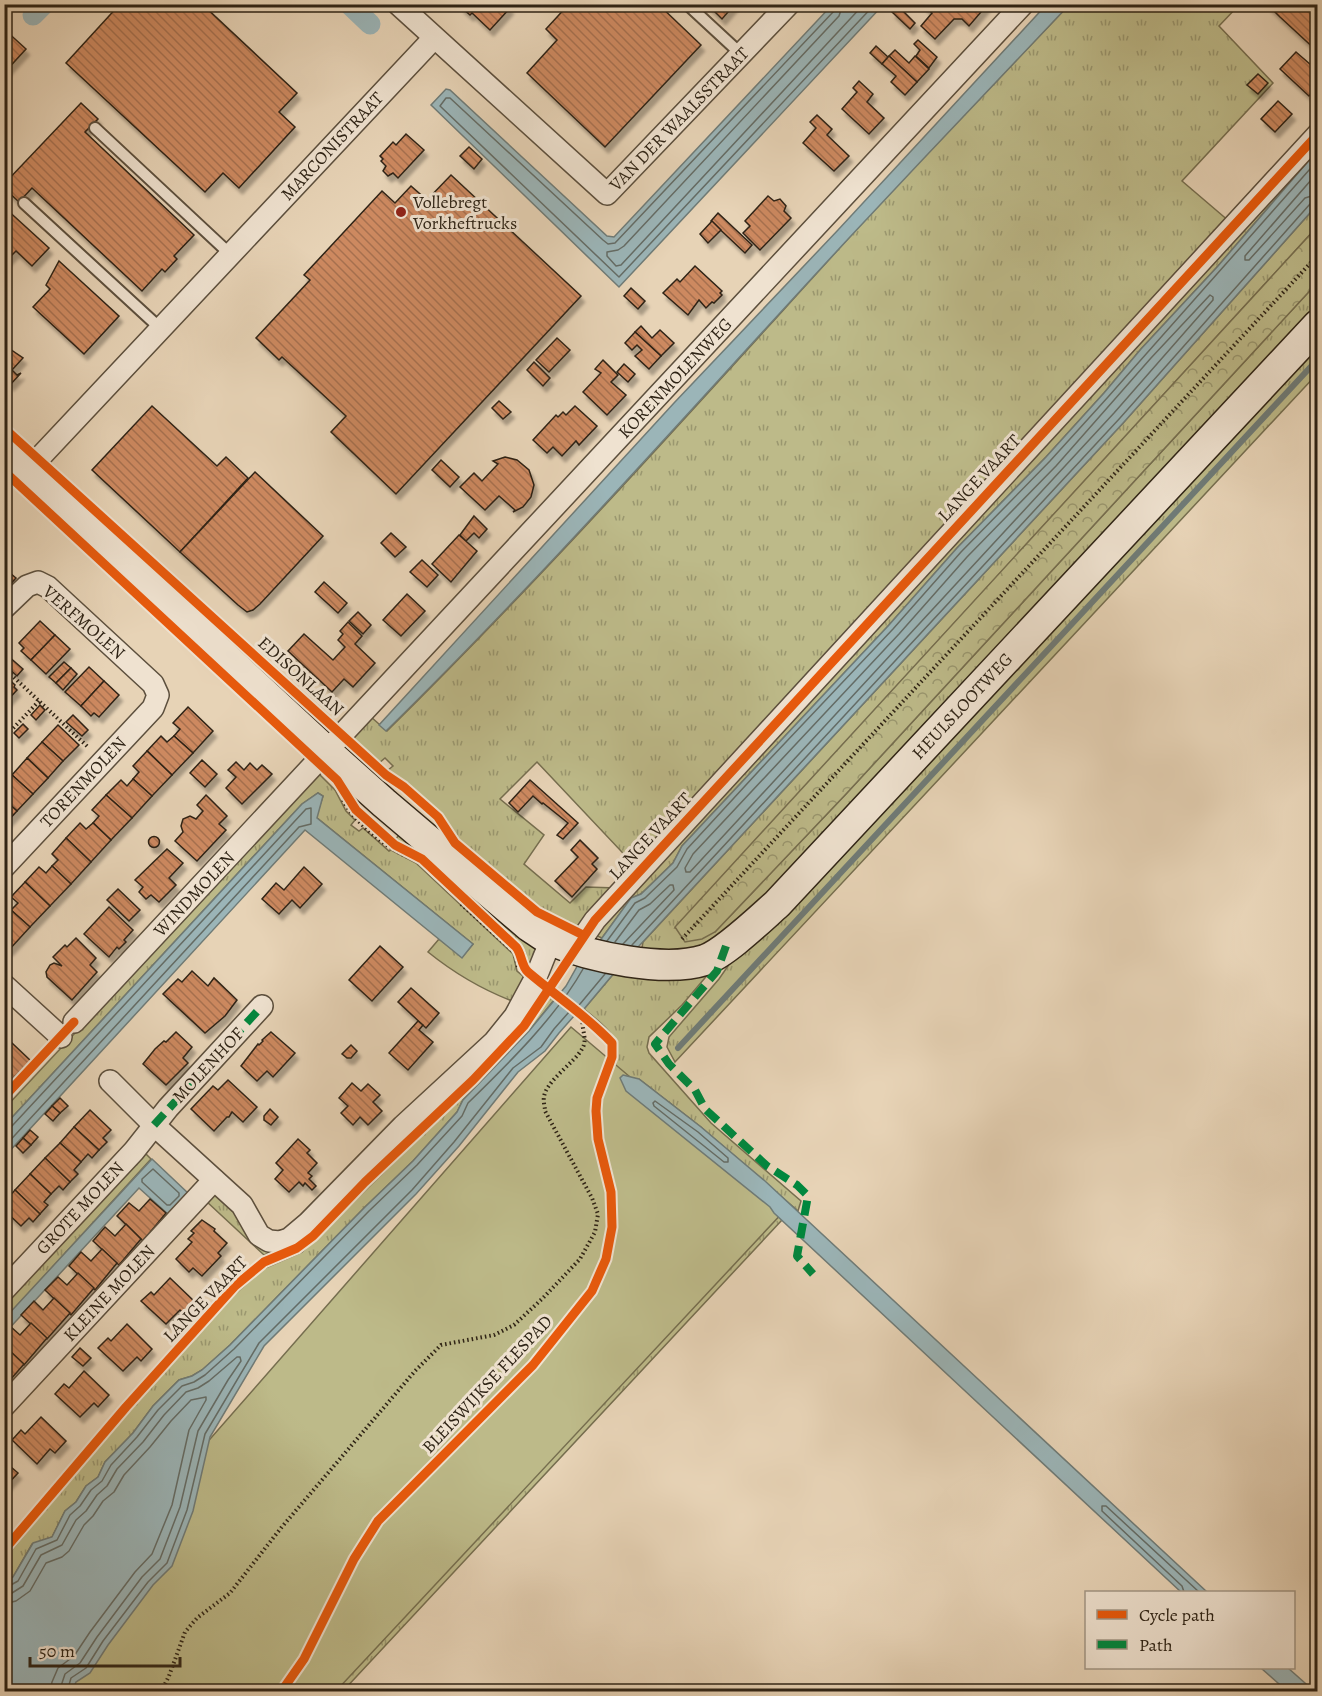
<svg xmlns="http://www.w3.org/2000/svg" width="1322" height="1696" font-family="Alegreya,serif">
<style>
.grass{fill:url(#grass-tufts);stroke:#766e4f;stroke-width:1.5}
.forest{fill:url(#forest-crowns);stroke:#766e4f;stroke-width:1.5}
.green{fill:#bdba89;stroke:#766e4f;stroke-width:1.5}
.water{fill:#9bb5b8;stroke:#6f7b77;stroke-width:1.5}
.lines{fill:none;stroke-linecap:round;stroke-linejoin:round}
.shore{stroke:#646c66;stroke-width:1.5}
.stream{stroke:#6f7b77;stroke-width:6}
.canal{stroke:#9bb5b8;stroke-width:21}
.building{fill:url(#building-back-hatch);stroke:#2e2315;stroke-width:1.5;filter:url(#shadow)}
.lane-casing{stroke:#5c4f3d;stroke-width:14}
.street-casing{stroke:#5c4f3d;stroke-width:24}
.secondary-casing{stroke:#2e2315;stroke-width:33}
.path{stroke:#2e2315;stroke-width:4;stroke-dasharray:1.5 3;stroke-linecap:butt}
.lane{stroke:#efe2d0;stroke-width:10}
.street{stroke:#efe2d0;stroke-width:21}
.secondary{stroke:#efe2d0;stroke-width:30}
.quiet{stroke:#00873e;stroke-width:8;stroke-dasharray:15 8;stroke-linecap:butt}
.cycleway-casing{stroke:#efe2d0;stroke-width:13}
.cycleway{stroke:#e8590c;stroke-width:9}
.poi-dot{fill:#8f2418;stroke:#efe2d0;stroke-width:2}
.labels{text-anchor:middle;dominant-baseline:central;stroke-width:6;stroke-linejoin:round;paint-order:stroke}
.street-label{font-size:18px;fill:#2e2315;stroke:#efe2d0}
.poi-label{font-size:18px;fill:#2e2315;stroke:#efe2d0;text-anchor:start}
</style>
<defs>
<pattern id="grass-tufts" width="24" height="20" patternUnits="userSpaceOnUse" patternTransform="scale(1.5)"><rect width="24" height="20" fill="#bdba89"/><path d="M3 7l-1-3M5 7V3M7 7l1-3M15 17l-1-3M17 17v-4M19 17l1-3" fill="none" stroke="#9a976f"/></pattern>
<pattern id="forest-crowns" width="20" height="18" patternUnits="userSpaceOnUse" patternTransform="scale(1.5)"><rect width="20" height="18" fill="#bdba89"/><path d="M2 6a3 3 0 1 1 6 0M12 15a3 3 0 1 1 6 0" fill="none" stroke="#9a976f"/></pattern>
<pattern id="building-back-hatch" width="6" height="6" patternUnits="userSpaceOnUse" patternTransform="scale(1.5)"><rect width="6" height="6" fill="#cd8961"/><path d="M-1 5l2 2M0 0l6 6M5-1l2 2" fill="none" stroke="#a7704f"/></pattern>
<filter id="shadow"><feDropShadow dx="3.5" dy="6" stdDeviation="1.5" flood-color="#0004"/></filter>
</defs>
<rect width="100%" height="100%" fill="#e7d3b6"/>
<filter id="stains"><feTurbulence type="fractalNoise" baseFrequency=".00333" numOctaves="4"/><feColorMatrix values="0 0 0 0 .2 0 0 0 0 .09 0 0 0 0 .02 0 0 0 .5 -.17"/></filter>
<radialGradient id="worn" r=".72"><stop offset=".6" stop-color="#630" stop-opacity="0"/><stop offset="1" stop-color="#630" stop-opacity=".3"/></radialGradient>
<g class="grass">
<path d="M1069,5H1239L1219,26L1273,83L1182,181L1230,222L636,867L537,762L500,799L544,835L524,864L570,903L586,887L616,888L579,928L536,907L457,841L441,816L407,784L387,771L393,766L385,758L379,763L352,737L371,717L387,731C546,574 695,407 846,241C919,161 995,83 1069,5Z"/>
<path d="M1317,141V151L1218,266L1141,349L1104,393L1046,457L957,548L889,625L682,846L673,863L641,894L631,898L602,938L590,933Z"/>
<path d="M1317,205V227L675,928L715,932L846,794L1317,283V311L792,876L710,942L696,948L641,953L643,942L1124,422Z"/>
<path d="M1317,339V374L675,1062L667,1047L669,1037L719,979L728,966L729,956Z"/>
<path d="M318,773L335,790L346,811L355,820L351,825L359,831L363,828L389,851L391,850L416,863L513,954L517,971L524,977L512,1001C481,989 454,973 428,952L439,939L462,957L473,944L316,817L323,796L318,793L302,804L5,1125L4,1109Z"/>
<path d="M402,831L536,948V953L531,968L527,965L523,949L424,856L395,840Z"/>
<path d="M615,972H710L682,1005L649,1037L647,1047L649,1053L711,1123L801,1201L798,1211L701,1127L639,1079L782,1220L343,1691L288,1692L615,1066C623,1036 605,1027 584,1009Z"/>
<path d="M550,996L554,1000L529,1031L463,1100L457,1112L413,1161L365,1207L230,1345L202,1370L192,1376L179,1380L153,1406L133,1433L105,1462L98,1477L86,1486L76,1502L65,1511L52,1537L32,1544L13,1577L5,1582V1558L150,1384L234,1295L263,1269L302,1252L516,1043L525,1032Z"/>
<path d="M144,1152L151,1159L5,1319L4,1301Z"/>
<path d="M216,1191L282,1248L264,1255L206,1201Z"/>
</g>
<path class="forest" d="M1317,227V283L846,794L715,932L702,939L685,942L675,927Z"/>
<path class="green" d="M571,1027L786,1209L336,1691L5,1692V1673Z"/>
<g class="water">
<path d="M1047,4L1069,5C996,82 922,160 849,238C696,403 547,573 386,731L379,725L674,403L838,230Z"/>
<path d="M832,5H883L619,287L431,105L446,89L450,90L607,236L614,237Z"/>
<path d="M1317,151V205L1124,422L615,972L584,1009L574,1016L559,1033L545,1051L518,1072L459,1146L416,1194L264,1346L210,1437L193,1511L172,1566L153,1585L108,1645L90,1673L76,1682L72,1691L5,1692V1582L13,1577L33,1543L52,1537L65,1511L76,1502L86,1486L98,1477L105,1462L133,1433L153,1406L179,1380L192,1376L202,1370L230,1345L365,1207L413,1161L457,1112L463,1100L529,1031L566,986L579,963L602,938L631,898L641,894L673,863L682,846L889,625L957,548L1046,457L1104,393L1141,349L1218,266Z"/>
<path d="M318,793L323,796L317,818L473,944L462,958L305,830L5,1156V1125L302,804Z"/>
<path d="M623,1075L639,1079L701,1127L765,1181L1207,1592H1181L774,1213L770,1207L626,1091L620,1078Z"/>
<path d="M152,1159L189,1194L169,1215L139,1188L5,1333L4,1319Z"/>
<path d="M1261,1668H1288L1314,1691H1287Z"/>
</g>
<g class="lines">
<g class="shore">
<path d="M836,4L834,11L615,243L608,244L603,240L450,98H446L440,106L619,277L875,4"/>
<path d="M843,4L839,16L624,246L618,250L607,252V256L616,266L621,265L864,4"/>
<path d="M1318,172L1245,256V260H1249L1305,198L1318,194"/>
<path d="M1210,295L1213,297V300L1114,413L690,872H686L685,868L693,854L899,634L967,557L1056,466L1151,358Z"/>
<path d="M607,941L635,903L645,898L677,867L687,849L768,761L893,629L961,552L1050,461L1108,397L1318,160"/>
<path d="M615,942L639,910L650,904L670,885H673L674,890L623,944"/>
<path d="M632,945L1120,418L1310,204L1318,202"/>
<path d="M655,1101L698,1132L728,1158V1162H724L654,1106L653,1103Z"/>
<path d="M4,1128L12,1126L306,809L311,808V824L299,827L4,1147"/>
<path d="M153,1169L179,1193V1196L170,1205H167L142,1182V1179Z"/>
<path d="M4,1587L9,1586L18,1581L36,1549L57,1540L70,1515L80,1506L91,1490L102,1481L111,1465L137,1437L158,1410L182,1386L194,1382L205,1375L234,1349L369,1211L417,1165L462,1116L468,1103C508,1064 556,1017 583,969"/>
<path d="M1184,1592L1182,1586L1102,1511V1506H1106L1199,1592"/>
<path d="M4,1595L12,1593L23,1586L41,1555L62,1545L76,1520L86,1511L97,1495L107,1486L117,1469L143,1442L164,1415L186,1392L198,1388L209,1381L237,1357H240L241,1361L228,1380L198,1431L180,1507L160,1559L142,1577L97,1637L80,1663L65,1674L59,1692"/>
<path d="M4,1604L16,1601L30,1591L46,1563L62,1557L69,1551L84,1525L93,1516L103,1501L114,1492L124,1475L150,1447L171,1421L191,1400L206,1397V1400L189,1430L172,1505L152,1554L135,1572L90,1632L74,1656L58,1668L52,1682L50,1692"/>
<path d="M67,1692L71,1678L86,1668L103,1641L148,1582L167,1563L187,1510L205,1434L259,1343L412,1190L454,1142L513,1068L541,1047L554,1029L569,1012L580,1004L605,974"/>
</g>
<path class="stream" d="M678,1048L1318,359"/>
<g class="canal">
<path d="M349,4L370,24"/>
<path d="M33,15L44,4"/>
</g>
</g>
<g class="building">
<path d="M120,4H202L297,93L279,112L295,127L239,188L223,173L205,192L66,63Z"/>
<path d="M506,4L510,8L490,30L472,13L470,15L461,7L462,4Z"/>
<path d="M569,4H658L701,45L605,147L527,73L557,40L546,29Z"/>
<path d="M707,4H735L722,19Z"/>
<path d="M925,4H986L987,5L969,26L962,19H954L935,39L921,26L932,13L924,6Z"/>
<path d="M1267,4H1318V52L1280,17Z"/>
<path d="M898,6L915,23L910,29L892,12Z"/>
<path d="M4,29L26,49L4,73Z"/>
<path d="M918,40L937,57L929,68L916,56L920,50L914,44Z"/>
<path d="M876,46L888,57L882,64L870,53Z"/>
<path d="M895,50L909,63L915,56L929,69L917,82L889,56Z"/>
<path d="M1296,52L1318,71V87L1309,96L1280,69Z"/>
<path d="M889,56L917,82L905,95L891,82L896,76L882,64Z"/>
<path d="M1258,74L1268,83L1258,94L1247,85Z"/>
<path d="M859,81L873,94L867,102L884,118L869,134L842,109L857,92L853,88Z"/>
<path d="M1278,101L1292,114L1275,132L1261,119Z"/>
<path d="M81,103L98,119L85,132L194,235L174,256L177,259L165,272L162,269L142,291L32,188L19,202L4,188V184Z"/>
<path d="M817,115L832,129L827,135L849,156L834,171L803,143L816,128L810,122Z"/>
<path d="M406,134L424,150L398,178L393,173L388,176L383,171L386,166L381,161L383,159L380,156L393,142L396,145Z"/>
<path d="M469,147L482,159L474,169L460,156Z"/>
<path d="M451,175L581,296L396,494L331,432L346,416L282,357L279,360L256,338L310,280L304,275L382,191L395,203L411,186L427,200Z"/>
<path d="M768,196L774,201L780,199L786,206L784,211L791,218L760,250L743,233L750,226L745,221Z"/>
<path d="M4,207L49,248L32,266L16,251L4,263Z"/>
<path d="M718,213L752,245L745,253L711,221Z"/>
<path d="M712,221L721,230L708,243L700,234Z"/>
<path d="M59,261L119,316L84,354L33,307L50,289L46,285Z"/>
<path d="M695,266L722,291L720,293L722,295L714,303L712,302L706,308L699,300L688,315L663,293L677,279L680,282Z"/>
<path d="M631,288L645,301L638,309L624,296Z"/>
<path d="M641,326L652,338L660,330L674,343L661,356L635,332Z"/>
<path d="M635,332L661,356L649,369L635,356L642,350L637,345L632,350L625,343Z"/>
<path d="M557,338L570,350L549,372L536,360Z"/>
<path d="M4,345L23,358L12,370L17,375L21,373L10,385L9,381L4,385Z"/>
<path d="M603,360L618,375L611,382L626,395L607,415L583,392L601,373L595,369Z"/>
<path d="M534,362L550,378L543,386L527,370Z"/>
<path d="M624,364L635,374L628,382L617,372Z"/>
<path d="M499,401L511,412L503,419L492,408Z"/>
<path d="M152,406L217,466L226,457L248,478L180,552L92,470Z"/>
<path d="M575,406L597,426L579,445L576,441L562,456L553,447L547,453L533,440L556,415L558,417L563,412L566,415Z"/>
<path d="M505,457L517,460L529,470L534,485L531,497L523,507L513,512L515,510L499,496L485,510L460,487L474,473L482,481L498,464L493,461Z"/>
<path d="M441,460L459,477L450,487L432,470Z"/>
<path d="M255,472L323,536L260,604L253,610L247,612L238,605L180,552Z"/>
<path d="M474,516L487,529L479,538L474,533L466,541L460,535Z"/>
<path d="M391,533L406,547L395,557L381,543Z"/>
<path d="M459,535L477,551L451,582L432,564Z"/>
<path d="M422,560L438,575L427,587L410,572Z"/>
<path d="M4,568L16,578L4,591Z"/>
<path d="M324,582L347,603L338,613L315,592Z"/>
<path d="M407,594L425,611L401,636L383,620Z"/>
<path d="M358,612L371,625L363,634L349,621Z"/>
<path d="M40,621L55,635L31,660L21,651L24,648L19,643Z"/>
<path d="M348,622L362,636L355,644L375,663L353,687L344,679L332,692L288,651L304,634L333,660L345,647L338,640L343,634L340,631Z"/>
<path d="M55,635L70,649L46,674L31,660Z"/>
<path d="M7,655L23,669L17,676L4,664V658Z"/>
<path d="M64,662L71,668L56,683L49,677Z"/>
<path d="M89,667L104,681L81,706L65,692Z"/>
<path d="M71,668L77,674L63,690L56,683Z"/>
<path d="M4,675L15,685L14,687L17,690L5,703Z"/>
<path d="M104,681L119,695L99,717L94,713L91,716L81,706Z"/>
<path d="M40,705L45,710L36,720L31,715Z"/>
<path d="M188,707L213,731L193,753L174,736L180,729L173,723Z"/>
<path d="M73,715L88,730L82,736L66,722Z"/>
<path d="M23,724L28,729L19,738L14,733Z"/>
<path d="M58,725L79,745L63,761L42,742Z"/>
<path d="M161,736L167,742L174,736L193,753L172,775L147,751Z"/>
<path d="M42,742L63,761L48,778L27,758Z"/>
<path d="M147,751L172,775L152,796L133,779L139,772L133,766Z"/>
<path d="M27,758L48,778L33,794L12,775Z"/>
<path d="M202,760L217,774L205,787L190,773Z"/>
<path d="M236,762L244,770L250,763L257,770L262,765L272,774L242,804L226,788L236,777L228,770Z"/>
<path d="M12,775L33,794L17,811L4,799V783Z"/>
<path d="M133,779L152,796L132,818L106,795L121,780L127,786Z"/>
<path d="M530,780L578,823L563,839L557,835L568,823L543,803L542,804L533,796L518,812L509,803Z"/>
<path d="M106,795L132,818L111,840L93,823L99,816L92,810Z"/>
<path d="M206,795L227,816L219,824L226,830L197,861L175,841L183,832L181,826L183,819L190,816L196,819L203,811L197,805Z"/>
<path d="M4,799L17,811L4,825Z"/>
<path d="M80,823L86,829L93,823L111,840L91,862L66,838Z"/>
<circle cx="154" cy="842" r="5.5"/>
<path d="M66,838L91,862L71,884L52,866L58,860L52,854Z"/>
<path d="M580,840L598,858L592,864L597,869L572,897L555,881L578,857L571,850Z"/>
<path d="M167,849L183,863L169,878L176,885L159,902L151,895L146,899L139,892L143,887L135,880Z"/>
<path d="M52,866L71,884L50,906L25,882L39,867L46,873Z"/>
<path d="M304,867L322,884L300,908L292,900L279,914L262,899L276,883L284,890Z"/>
<path d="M25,882L50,906L30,927L11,910L18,903L11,897Z"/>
<path d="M118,889L140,910L129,921L107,900Z"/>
<path d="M109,907L133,930L124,940L126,942L119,949L117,947L109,957L84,934Z"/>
<path d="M11,910L30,927L9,950L4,945V916Z"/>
<path d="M76,938L96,958L90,965L97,972L72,1000L47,977L46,972L50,965L54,963L62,966L53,957L65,945L67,947Z"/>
<path d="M380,946L403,967L372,1001L349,980Z"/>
<path d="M192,971L208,986L214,978L237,1000L225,1016L205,1033L163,994L178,979L182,982Z"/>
<path d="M411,988L439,1013L426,1028L398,1002Z"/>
<path d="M418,1021L423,1025L419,1030L433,1042L408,1070L389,1053Z"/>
<path d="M176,1032L192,1047L183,1058L188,1063L166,1085L143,1064L155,1049L164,1041L166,1042Z"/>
<path d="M271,1032L295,1053L273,1077L267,1071L257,1081L241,1066L258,1044L259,1045L263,1041L262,1040Z"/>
<path d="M12,1043L31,1061L9,1082L4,1078V1051Z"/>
<path d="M351,1045L357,1051L351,1058H347L342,1054Z"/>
<path d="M228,1080L257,1107L243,1122L232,1112L229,1117H227L214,1131L191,1109L213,1086L218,1090Z"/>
<path d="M352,1083L361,1091L368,1084L380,1095L373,1102L382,1111L368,1125L360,1117L353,1125L341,1113L348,1106L339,1098Z"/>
<path d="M60,1098L68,1106L60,1113L52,1106Z"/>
<path d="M52,1106L60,1113L53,1121L45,1114Z"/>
<path d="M270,1109L278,1117L271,1125L264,1120V1116Z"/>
<path d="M90,1110L111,1130L103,1138L107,1142L99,1150L74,1127Z"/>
<path d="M74,1127L99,1150L92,1158L88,1154L81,1162L60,1143Z"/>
<path d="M30,1130L38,1137L31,1145L23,1138Z"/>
<path d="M23,1138L31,1145L23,1153L16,1146Z"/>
<path d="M298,1139L310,1150L307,1153L317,1163L308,1173L312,1176L309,1179L316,1186L312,1190L305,1183L303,1186L299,1182L289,1192L275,1179L283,1170L276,1163Z"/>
<path d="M60,1143L81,1162L74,1170L78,1174L70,1182L45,1158Z"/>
<path d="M45,1158L70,1182L63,1190L59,1186L51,1194L30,1174Z"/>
<path d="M30,1174L51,1194L44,1202L48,1205L40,1214L15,1190Z"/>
<path d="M15,1190L40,1214L33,1222L29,1218L21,1226L4,1210V1202Z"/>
<path d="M150,1199L166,1213L143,1241L117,1216L129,1203L139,1211Z"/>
<path d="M202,1220L215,1229L214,1231L227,1243L218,1253L221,1256L202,1276L193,1268L189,1272L176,1259L192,1242L188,1239L194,1233L191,1231Z"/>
<path d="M126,1224L141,1239L119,1265L93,1241L105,1227L115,1236Z"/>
<path d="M102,1249L117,1263L95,1290L69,1266L81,1252L91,1261Z"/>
<path d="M78,1273L94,1288L71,1315L45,1290L58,1277L67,1285Z"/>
<path d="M170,1278L195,1302L184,1314L180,1310L166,1324L141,1301L151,1292L154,1295Z"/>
<path d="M54,1298L70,1313L47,1339L21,1315L34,1301L43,1310Z"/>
<path d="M31,1323L47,1338L24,1365L4,1347V1334L11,1327L20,1335Z"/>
<path d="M127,1324L152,1349L141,1361L137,1357L123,1371L98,1348L108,1338L111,1341Z"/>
<path d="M80,1348L91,1358L83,1366L72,1357Z"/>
<path d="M8,1349L24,1364L4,1387V1352Z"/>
<path d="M84,1371L109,1395L98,1407L94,1403L80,1417L55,1394L64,1384L69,1388Z"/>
<path d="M41,1417L66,1441L55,1453L50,1449L37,1464L12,1440L21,1430L25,1434Z"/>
<path d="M4,1461L18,1473L4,1488Z"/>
</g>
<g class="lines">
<g class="lane-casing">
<g id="lane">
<path d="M687,4L741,54"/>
<path d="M95,128L231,255"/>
<path d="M24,203L161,329"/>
</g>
</g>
<g class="street-casing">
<g id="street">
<path d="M398,4L607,194L789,4"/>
<path d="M26,472L434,38"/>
<path d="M4,608L27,586L38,582L48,587L153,684L158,695L153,708L4,867"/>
<path d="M575,949L595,920L1318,134"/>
<path d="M4,985L61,1037"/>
<path d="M74,1022L1023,4"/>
<path d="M110,1081L154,1125L242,1205L259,1235L269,1241L280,1242L289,1239L308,1223L403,1126L494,1042L515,1016L536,977L551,940"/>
<path d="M4,1290L134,1151L168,1108L262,1006"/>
<path d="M4,1406L214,1180"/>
</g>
</g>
<g class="secondary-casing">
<path id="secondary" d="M4,452L327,752L384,803L529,926C537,931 544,937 553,941C590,957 665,973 705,960C725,953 760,919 777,904L1318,325"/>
</g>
<g class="path">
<path d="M4,668L89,748"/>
<path d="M4,738L39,701"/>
<path d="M343,800C353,821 386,848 408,857"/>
<path d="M461,904L515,953L518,968"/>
<path d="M682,939L1318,255"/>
<path d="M161,1692L169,1676L185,1632L197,1618L230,1593L281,1528L415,1371L441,1345L494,1335L514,1325L543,1298L580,1259L595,1232L598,1214L592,1198L545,1111C545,1107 543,1101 544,1097C546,1081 574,1063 582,1049C589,1038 579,1027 584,1016"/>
</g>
<use href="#lane" class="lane"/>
<use href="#street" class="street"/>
<use href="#secondary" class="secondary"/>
<g class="quiet">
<path d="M726,946L717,971L655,1044L669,1064L695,1090L705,1109L767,1166L797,1185L808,1196L797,1256L813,1274"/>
<path d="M154,1125L262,1006"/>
</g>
<g class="cycleway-casing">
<g id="cycleway">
<path d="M4,428L386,775L404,787L438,817L455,843L537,912L583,935"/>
<path d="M4,471L337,780L356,810L395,845L422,859L516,947C522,954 521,966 528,972C556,996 587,1016 612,1043V1057L597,1098L596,1111L598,1139L611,1192L612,1227L606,1259L592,1291L533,1365L378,1521L354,1559L304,1659L281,1692"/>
<path d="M4,1097L74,1022"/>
<path d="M4,1550L126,1407L235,1286L264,1262L297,1248L313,1236L365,1182L473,1080L524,1026L595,920L1318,134"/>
</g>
</g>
<use href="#cycleway" class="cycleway"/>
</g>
<circle class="poi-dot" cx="401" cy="212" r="6"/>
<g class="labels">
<g class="street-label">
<text transform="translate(679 119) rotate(-46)">VAN DER WAALSSTRAAT</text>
<text transform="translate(332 146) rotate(-47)">MARCONISTRAAT</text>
<text transform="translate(675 378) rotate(-47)">KORENMOLENWEG</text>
<text transform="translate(979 478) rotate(-47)">LANGE VAART</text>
<text transform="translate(84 622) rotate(41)">VERFMOLEN</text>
<text transform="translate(301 676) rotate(42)">EDISONLAAN</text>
<text transform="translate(962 706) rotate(-47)">HEULSLOOTWEG</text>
<text transform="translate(83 782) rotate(-47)">TORENMOLEN</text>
<text transform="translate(650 836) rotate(-47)">LANGE VAART</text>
<text transform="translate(194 894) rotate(-47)">WINDMOLEN</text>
<text transform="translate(208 1065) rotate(-47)">MOLENHOF</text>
<text transform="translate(80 1208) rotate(-47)">GROTE MOLEN</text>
<text transform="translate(109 1293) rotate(-47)">KLEINE MOLEN</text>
<text transform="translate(205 1299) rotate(-46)">LANGE VAART</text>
<text transform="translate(487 1384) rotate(-47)">BLEISWIJKSE FLESPAD</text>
</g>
<g class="poi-label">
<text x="413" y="202">Vollebregt<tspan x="413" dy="21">Vorkheftrucks</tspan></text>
</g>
</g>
<rect width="1322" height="1696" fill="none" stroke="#e7d3b6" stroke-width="24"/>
<rect x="6" y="6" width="1310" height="1684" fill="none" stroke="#2e2315" stroke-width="3"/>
<rect x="12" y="12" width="1298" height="1672" fill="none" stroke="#2e2315" stroke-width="1.5"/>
<rect x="1085" y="1591" width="210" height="78" fill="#efe2d0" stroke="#a29685" stroke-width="1.5"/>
<rect x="1097" y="1610" width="30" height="9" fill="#e8590c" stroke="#a29685" stroke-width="1.5"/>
<text x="1139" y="1621" font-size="18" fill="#2e2315">Cycle path</text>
<rect x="1097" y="1640" width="30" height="9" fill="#00873e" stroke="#a29685" stroke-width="1.5"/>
<text x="1139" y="1651" font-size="18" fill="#2e2315">Path</text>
<path d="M30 1657v9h150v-9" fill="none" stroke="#2e2315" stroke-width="3"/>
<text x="39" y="1657" font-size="18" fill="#2e2315" stroke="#efe2d0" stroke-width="4.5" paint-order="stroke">50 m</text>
<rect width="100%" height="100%" filter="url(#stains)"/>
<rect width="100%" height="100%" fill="url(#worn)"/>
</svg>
